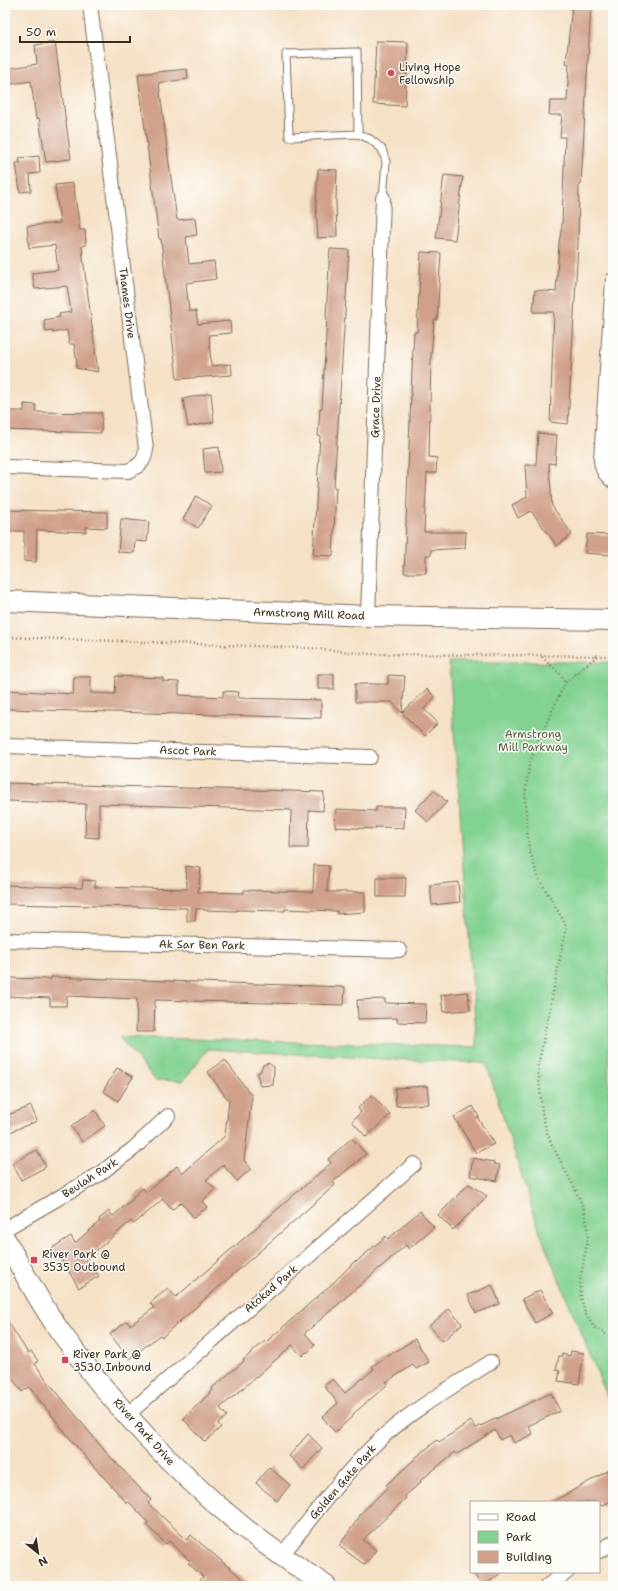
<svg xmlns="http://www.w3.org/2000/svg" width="618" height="1591" font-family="'Shantell Sans',sans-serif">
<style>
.green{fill:#82d291;stroke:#5e7e58}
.building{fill:#d0a08a}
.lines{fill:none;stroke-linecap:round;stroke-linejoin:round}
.lane-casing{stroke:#7c6a59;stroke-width:9}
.street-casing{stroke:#7c6a59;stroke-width:16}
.secondary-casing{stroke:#7c6a59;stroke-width:22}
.path{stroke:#7c6a59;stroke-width:2.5;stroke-dasharray:1 3;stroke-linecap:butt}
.lane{stroke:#fff;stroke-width:7}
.street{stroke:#fff;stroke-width:14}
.secondary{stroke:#fff;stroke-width:20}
.poi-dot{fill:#d1495b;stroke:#fdfcf7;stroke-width:1.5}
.labels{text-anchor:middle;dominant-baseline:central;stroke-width:3;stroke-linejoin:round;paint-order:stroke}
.poi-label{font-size:11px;fill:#3b2a1e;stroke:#fdfcf7;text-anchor:start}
.street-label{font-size:11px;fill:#3b2a1e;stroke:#fdfcf7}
.park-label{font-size:11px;fill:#505c40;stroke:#fdfcf7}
</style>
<rect width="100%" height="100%" fill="#fdfcf7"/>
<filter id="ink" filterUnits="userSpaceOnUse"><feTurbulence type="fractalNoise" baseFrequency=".025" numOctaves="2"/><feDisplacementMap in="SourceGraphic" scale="8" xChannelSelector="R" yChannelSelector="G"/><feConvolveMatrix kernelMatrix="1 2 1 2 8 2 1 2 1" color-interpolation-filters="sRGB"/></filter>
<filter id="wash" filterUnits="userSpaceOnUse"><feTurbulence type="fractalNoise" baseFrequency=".012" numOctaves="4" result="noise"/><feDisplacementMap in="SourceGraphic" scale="16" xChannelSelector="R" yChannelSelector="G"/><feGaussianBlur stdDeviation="0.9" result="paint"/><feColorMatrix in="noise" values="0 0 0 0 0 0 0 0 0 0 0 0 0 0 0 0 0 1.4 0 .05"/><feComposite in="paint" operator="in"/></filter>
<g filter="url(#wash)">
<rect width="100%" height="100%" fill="#f5e1c6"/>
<path class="green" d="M449,662H612L608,1177L613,1280V1411L540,1233L486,1063L384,1059L208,1049L183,1081L155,1080L119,1037L477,1047Z"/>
<g id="blocks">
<g class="building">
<path d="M572,5H591L581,185L579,184L578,244L568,424L550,422L554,312H533L535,290L556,292L559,243L562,226L565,137H560L562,115H549L550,101H567L569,64L566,63Z"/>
<path d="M376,41L408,42L405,106L373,104Z"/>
<path d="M55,42L71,159L46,162L39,118L36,119L31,81L5,85V69L37,64L35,45Z"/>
<path d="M187,69L188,79L159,83L169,164L177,220L195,218L197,235L186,237L189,264L214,261L216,279L186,283L189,311H196L198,324L230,321L231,333L209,335L211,366L231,364L232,375L177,379L161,239H159L138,74Z"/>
<path d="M39,156L40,173L30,174L31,191L20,192L16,163H20L19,158Z"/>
<path d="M318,169L337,170L336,199L337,237L318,238L316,205Z"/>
<path d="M444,175L463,177L455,240L436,238Z"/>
<path d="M73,183L80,230H85L86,245L82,246L83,258L98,372L76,368L77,362L74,344H69L67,330L53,333V331L46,332L44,320L60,317L59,314L71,312L67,286L35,289L32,273L58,270L55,245L29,248L27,226L60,223L55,185Z"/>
<path d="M330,249L349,250L334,487H336L333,556L313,555L320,436H318L320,408H322L327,317H326Z"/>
<path d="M421,252L441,253L437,320H434L431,356L429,457L437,458L436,473H427L424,532H466L465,548L431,550V555H426V573H404L412,369L414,332H417Z"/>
<path d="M211,393L214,422L188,427L183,399Z"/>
<path d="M24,404L36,405V412L102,413L101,433L5,430V411H24Z"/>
<path d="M538,433L557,435L555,464L549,463L552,506L572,534L557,546L531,511L518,518L512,505L527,497L525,465H536Z"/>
<path d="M219,447L221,472L205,473L203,449Z"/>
<path d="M196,496L212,506L198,528L183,519Z"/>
<path d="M5,510L107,512V528L86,527V532L37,530L36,562L24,561V531H5Z"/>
<path d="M121,519L149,522L147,542L135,541L134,553L118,552Z"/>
<path d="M587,534L613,535L612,555L585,553Z"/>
<rect x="318" y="674" width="16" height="15"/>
<path d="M388,675L405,676L402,713L392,702H355V684H388Z"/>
<path d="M116,676L163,678V681L179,682V695L223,697V691L239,692L238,698L321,700V718L6,709L7,690L73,694L74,677H91V693L115,694Z"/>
<path d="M427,689L435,697L424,709L438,723L425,736L402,713Z"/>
<path d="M8,783L324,792L323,811L309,810L308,848H290L291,810L99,804V838L85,837L86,804L7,801Z"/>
<path d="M434,790L447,802L428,822L415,810Z"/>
<path d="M376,807H405L404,828L375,827V829L335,827L336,809L376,811Z"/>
<path d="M314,865L329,866L327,892H365V912L337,914V911L285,909V911L237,910V911L204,910V909H196L195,921H187V908L5,904V885L82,888L83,880L95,881V887L187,889L186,866L201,868L198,892L244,893V890L313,892Z"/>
<path d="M377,878H406L405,897H377Z"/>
<path d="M458,882L460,902L432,905L430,885Z"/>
<path d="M51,977L345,987L344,1005L155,1000L154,1032H136L137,999L67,996L66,1006H50V998L5,996V978L51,979Z"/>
<path d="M468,992L470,1010L443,1012L441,995Z"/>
<path d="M385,999V1003L426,1004L425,1023L397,1022V1018L358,1019L357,1000Z"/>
<path d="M225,1060L252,1096L244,1160L251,1169L237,1181L223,1165L206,1180L215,1189L202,1201L207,1207L194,1218L181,1202L172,1210L163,1199L134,1224L131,1221L85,1260L99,1276L79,1288L61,1259L60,1260L52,1248L71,1236L75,1243L100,1221L99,1219L109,1211L113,1216L134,1198L133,1197L143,1188L146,1193L177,1166L183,1173L225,1136L229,1101L208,1072Z"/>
<path d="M268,1063L274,1067L273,1085L260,1086L257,1073L260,1072L263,1065Z"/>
<path d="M117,1068L133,1077L118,1101L103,1091Z"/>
<path d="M427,1086L429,1104L396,1106L395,1088Z"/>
<path d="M372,1095L390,1115L366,1137L352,1121L361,1112L358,1108Z"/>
<path d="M31,1106L37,1121L5,1134V1116Z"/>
<path d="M473,1106L479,1117H477L494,1144L476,1153L454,1117Z"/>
<path d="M95,1110L105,1126L82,1142L71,1126Z"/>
<path d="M352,1138L366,1154L333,1182L335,1185L162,1337L160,1335L129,1359L110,1334L127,1321L130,1325L154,1308L150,1303L168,1288L176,1297L331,1163L328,1159Z"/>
<path d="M37,1150L46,1167L21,1180L12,1163Z"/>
<path d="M473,1158L494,1162V1164L500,1165L497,1181L470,1176Z"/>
<path d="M469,1184L487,1196L453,1230L438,1215Z"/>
<path d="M420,1211L434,1227L409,1249L406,1245L305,1333L315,1345L307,1353L306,1352L302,1356L292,1345L287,1350L220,1408L227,1416L218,1424L221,1427L205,1442L183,1419L213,1390L212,1388L244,1361L243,1360L265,1341L266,1342L334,1282L355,1261L356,1262L386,1236L388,1239Z"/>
<path d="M492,1285L500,1304L476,1313L468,1295Z"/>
<path d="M540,1290L553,1313L535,1323L522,1299Z"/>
<path d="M449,1309L462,1324L443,1341L429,1326Z"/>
<path d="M5,1317L28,1353L31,1351L38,1361L35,1364L46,1379L104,1450L151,1500L148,1503L187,1540L191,1535L251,1586H196L203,1577L188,1563L190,1561L169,1541L166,1544L146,1525L148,1522L129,1502L127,1503L81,1452L29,1387L22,1392L5,1368Z"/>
<path d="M415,1339L429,1362L416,1369L413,1365L386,1382L388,1384L353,1414L354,1415L335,1432L322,1417L338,1403L324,1386L333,1379L345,1393L374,1369L372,1366Z"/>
<path d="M571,1351L584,1353L579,1384L558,1381L560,1371L556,1370L559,1356H562V1354L570,1356Z"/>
<path d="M551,1393L560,1411L528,1426L533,1434L514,1443L510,1435L500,1440L495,1430L457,1454L455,1452L420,1481L421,1482L405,1496L406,1498L363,1540L376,1550L365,1565L339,1546L360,1516L359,1515L388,1487L386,1485L414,1460V1459L437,1440L439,1442L471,1421L476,1428Z"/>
<path d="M308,1434L322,1448L303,1469L289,1456Z"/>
<path d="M269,1467L290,1485L277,1501L256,1483Z"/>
<path d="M613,1468V1500L601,1506L599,1502H552Z"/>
<path d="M472,1572H502L484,1586H483Z"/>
</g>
</g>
</g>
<g filter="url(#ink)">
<use href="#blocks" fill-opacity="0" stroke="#7c6a59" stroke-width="1"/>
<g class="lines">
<g class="lane-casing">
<path id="lane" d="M358,134L357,52L286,54L289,137L358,134L370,139L382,149L386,162L383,198"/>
</g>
<g class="street-casing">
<g id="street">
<path d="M613,280L601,460C602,470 605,475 613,481"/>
<path d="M5,467L128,471C139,466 145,462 146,449L90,5"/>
<path d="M368,616L383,198"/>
<path d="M5,746L370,757"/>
<path d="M5,940L399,950"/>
<path d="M5,1229L98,1175L133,1149L168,1116"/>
<path d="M127,1415L414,1164"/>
<path d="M599,1551L613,1543"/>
<path d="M282,1555C312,1517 341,1477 376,1443C410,1411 452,1387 491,1362"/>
<path d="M547,1586L567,1572"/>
</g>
</g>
<g class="secondary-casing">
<g id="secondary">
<path d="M5,601L368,616L613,620"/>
<path d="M5,1239C22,1270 39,1301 59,1330C111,1402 173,1470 242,1526C269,1548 298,1567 326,1586"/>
</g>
</g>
<g class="path">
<path d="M5,637L309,648L370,654L613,656"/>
<path d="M597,656L565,683L535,748L529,766L525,795L527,828L529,849L538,877L565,923L566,929L538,1066L542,1112L547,1133L554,1149L574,1187L584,1209L587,1224L588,1238L580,1281L581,1298L585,1313L594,1327L613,1338"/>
<path d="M542,657L561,675L565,683"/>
</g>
<use href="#lane" class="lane"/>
<use href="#street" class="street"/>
<use href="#secondary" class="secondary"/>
</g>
</g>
<g class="poi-dot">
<circle cx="391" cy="73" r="4"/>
<rect x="30" y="1256" width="8" height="8" rx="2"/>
<rect x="61" y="1356" width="8" height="8" rx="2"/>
</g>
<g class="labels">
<g class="poi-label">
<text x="399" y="67">Living Hope<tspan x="399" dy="13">Fellowship</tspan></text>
<text x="42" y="1254">River Park @<tspan x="42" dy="13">3535 Outbound</tspan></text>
<text x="73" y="1354">River Park @<tspan x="73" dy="13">3530 Inbound</tspan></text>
</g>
<g class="street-label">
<text transform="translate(127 303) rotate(83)">Thames Drive</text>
<text transform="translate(376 407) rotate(-88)">Grace Drive</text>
<text transform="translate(309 614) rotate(2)">Armstrong Mill Road</text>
<text transform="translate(188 751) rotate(2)">Ascot Park</text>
<text transform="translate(202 945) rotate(1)">Ak Sar Ben Park</text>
<text transform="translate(90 1178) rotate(-33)">Beulah Park</text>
<text transform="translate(271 1289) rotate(-41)">Atokad Park</text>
<text transform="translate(144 1432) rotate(48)">River Park Drive</text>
<text transform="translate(343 1482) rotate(-49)">Golden Gate Park</text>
</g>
<g class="park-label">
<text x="533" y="734">Armstrong<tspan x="533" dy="13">Mill Parkway</tspan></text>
</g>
</g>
<rect width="618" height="1591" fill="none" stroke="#fdfcf7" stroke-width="20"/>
<rect x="470" y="1501" width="130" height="72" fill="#fdfcf7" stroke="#afa8a0"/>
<rect x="478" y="1514" width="20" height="6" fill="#ffffff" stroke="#afa8a0"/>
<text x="506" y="1521" font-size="12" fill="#3b2a1e">Road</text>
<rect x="478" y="1531" width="20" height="12" fill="#82d291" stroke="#afa8a0"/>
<text x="506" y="1541" font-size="12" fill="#3b2a1e">Park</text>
<rect x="478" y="1551" width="20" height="12" fill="#d0a08a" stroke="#afa8a0"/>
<text x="506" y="1561" font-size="12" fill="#3b2a1e">Building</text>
<g transform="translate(38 1553) rotate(150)" stroke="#fdfcf7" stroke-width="3" paint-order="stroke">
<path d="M0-3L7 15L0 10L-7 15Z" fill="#3b2a1e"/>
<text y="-6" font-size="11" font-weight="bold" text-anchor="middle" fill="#3b2a1e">N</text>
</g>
<path d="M20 36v6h110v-6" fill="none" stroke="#3b2a1e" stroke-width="2"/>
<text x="26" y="36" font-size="12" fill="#3b2a1e" stroke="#fdfcf7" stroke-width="3" paint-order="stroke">50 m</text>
</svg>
